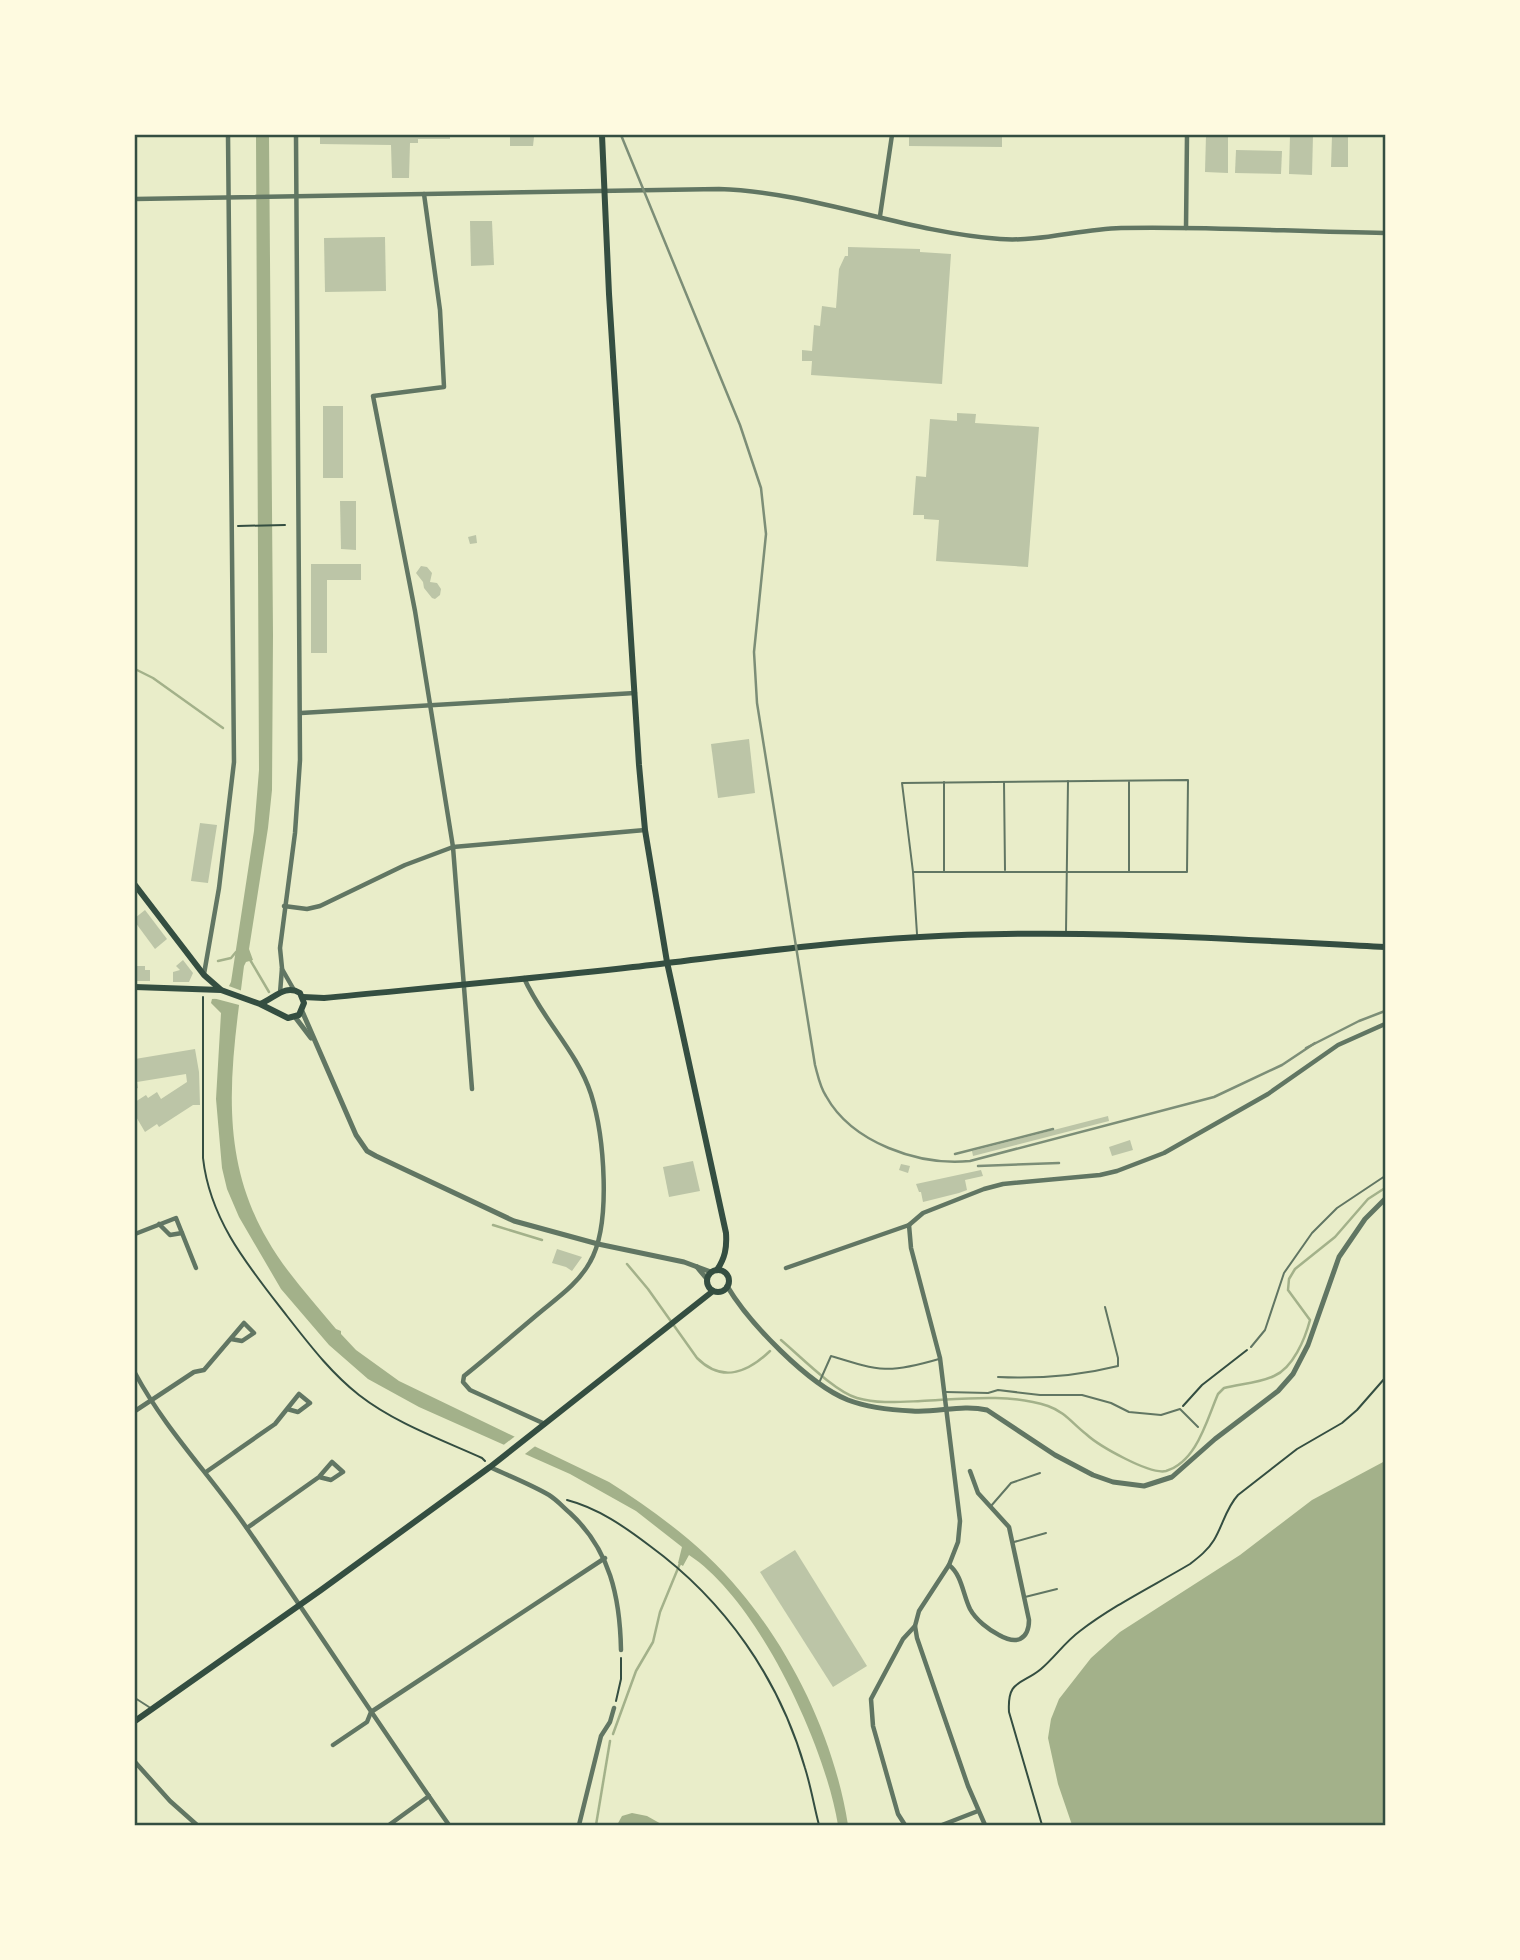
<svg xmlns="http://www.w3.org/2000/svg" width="1520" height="1960" font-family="'Noto Sans',sans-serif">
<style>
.water{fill:#a3b18a}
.pier{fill:#e9edc9}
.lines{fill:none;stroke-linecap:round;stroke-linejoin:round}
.stream{stroke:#a3b18a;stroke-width:2.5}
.building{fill:#bcc5a7}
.path{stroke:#344e41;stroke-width:2}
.service{stroke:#617663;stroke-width:2}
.minor{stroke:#617663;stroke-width:4.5}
.tertiary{stroke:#617663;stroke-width:5}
.secondary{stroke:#344e41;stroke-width:6}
.rail{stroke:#7c8e77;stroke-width:2.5}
.neatline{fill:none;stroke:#344e41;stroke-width:2.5}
</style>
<rect width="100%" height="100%" fill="#e9edc9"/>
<g class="water">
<path d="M256,135H269L273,635L272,790L268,828L249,949L253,960L246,962L244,966C232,1062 216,1151 267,1239C285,1271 312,1300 336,1329L341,1331V1334L356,1350L399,1381L609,1482C656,1512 704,1547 740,1591C794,1655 835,1742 848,1825H838C825,1745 758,1600 689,1555L683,1566L678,1563L682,1547L636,1511L570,1474L419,1407L368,1379L329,1345L281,1289L239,1217L227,1189L222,1168L216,1099L221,1013L211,1003L212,999L223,998L231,982L254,831L259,770Z"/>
<path d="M1385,1461V1825H1072L1058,1784L1048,1738L1051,1719L1059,1699L1091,1658L1120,1632L1240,1555L1312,1500Z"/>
<path d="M632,1813L647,1816L663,1825H617L622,1816Z"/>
</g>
<g class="pier">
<path d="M226,985L245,992L243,1006L209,997L221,994Z"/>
<path d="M518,1434L538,1444L521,1457L501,1447Z"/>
</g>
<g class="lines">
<g class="stream">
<path d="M135,669L153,678L223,728"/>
<path d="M249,958L269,992"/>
<path d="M218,961L231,958L236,952"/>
<path d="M493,1225L542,1240"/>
<path d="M627,1264L648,1289L697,1358C722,1383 747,1373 770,1351"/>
<path d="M781,1340C800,1356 834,1391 857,1398C878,1404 899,1402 921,1401C962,1399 1008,1393 1048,1406C1065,1412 1072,1423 1086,1434C1099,1446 1150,1475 1166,1471C1197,1462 1207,1419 1218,1394L1224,1388C1240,1384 1259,1383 1274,1376C1293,1368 1305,1339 1310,1320L1288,1290L1289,1279L1295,1269L1335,1237L1368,1199L1385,1188"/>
<path d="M613,1734L636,1671L653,1642L660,1612L681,1561"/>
<path d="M596,1825L610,1741"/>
</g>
</g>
<g class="building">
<path d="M320,135H450V139H418V143H410L409,178H392L391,145L320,144Z"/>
<path d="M532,135L534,137L533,146H510V137Z"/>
<path d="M909,135H1002V147L909,146Z"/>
<path d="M1206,135H1228V173L1205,172Z"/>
<path d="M1290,135H1313L1312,175L1289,174Z"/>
<path d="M1332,135H1348V167H1331Z"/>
<path d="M1236,150L1282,151L1281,174L1235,173Z"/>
<path d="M470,221H492L494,265L471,266Z"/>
<path d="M385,237L386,291L325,292L324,238Z"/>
<path d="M848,247L920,249V252L951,254L942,384L811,375L812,361H802V350L812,351L814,325L820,326L822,306L836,308L839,269L845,256H848Z"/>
<rect x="323" y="406" width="20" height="72"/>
<path d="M957,413L976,414L975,423L1039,427L1028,567L936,561L939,520L924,519V515H913L916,476L926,477L930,419L957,421Z"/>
<path d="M340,501H356V550L341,549Z"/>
<path d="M476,535L477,543L470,544L468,537Z"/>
<path d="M311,564H361V580H327V653H311Z"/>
<path d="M421,566L427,567L432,573L430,582L437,583L441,589L440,595L435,599L432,598L424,588L423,582L416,573Z"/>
<path d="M749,739L755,793L718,798L711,744Z"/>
<path d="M200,823L217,825L208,883L191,881Z"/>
<path d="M145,910L167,939L155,949L135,922V918Z"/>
<path d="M183,960L193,973L189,982H173V972L180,970L176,966Z"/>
<path d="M135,966H145V970H150V981H135Z"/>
<path d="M195,1049L199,1072L200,1105H193L159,1127L157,1124L145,1132L135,1115V1102L146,1095L148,1098L157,1092L161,1099L187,1082L186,1074L137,1082L138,1088L135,1089V1059Z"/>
<path d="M1108,1116L1109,1121L973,1156L972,1151Z"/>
<path d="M1130,1140L1133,1150L1112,1156L1109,1147Z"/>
<path d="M693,1161L700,1191L669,1197L663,1167Z"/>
<path d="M901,1164L910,1166L908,1173L899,1170Z"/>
<path d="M981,1170L983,1176L965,1180L967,1190L959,1193L923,1202L921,1192H919L916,1184Z"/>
<path d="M557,1249L582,1257L572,1271L566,1267L552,1263Z"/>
<path d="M795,1550L867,1666L833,1687L760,1572Z"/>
</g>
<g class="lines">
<g class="path">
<path d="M238,526L285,525"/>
<path d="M203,997V1158C210,1221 249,1267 287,1316C309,1344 330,1372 359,1395C395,1423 440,1439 482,1458L485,1461"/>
<path d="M1183,1406L1202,1385L1247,1350"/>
<path d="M567,1500C598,1508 625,1527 650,1546C725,1601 779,1678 805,1768C811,1787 814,1806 819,1825"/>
<path d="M616,1701L621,1679V1658"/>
<path d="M1042,1825L1009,1712C1007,1679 1022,1685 1041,1669C1055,1657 1065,1642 1080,1631C1114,1605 1153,1586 1190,1564C1199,1557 1208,1550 1214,1540C1223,1525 1226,1508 1238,1495L1297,1449L1342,1423L1357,1410L1385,1378"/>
</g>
<g class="service">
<path d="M1004,782L1005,870"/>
<path d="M1129,782V871"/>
<path d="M944,871V782"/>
<path d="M913,872H1187L1188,780L902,783L913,872L917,934"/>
<path d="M1066,932L1068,781"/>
<path d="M1251,1347L1265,1330L1284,1273L1312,1233L1337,1208L1385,1176"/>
<path d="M998,1377C1040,1379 1078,1376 1118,1366V1358L1105,1307"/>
<path d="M819,1383L831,1356C880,1371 888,1374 939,1359"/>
<path d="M946,1392L988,1393L998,1390L1040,1395H1082L1111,1403L1129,1412L1161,1415L1180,1409L1198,1427"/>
<path d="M991,1506L1011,1483L1040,1473"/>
<path d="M1014,1542L1046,1533"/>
<path d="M1025,1597L1057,1589"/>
<path d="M135,1698L149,1707"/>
</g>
<g class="minor">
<path d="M424,194L440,310L444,387L373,396L415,611L453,847L472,1089"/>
<path d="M135,199L719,189C814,192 904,232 1000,239C1040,242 1080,229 1121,228C1209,226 1297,232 1385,233"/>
<path d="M880,216L892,135"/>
<path d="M1186,228L1187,135"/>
<path d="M301,713L635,693"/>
<path d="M284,906L307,909L320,906L405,865L453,847L645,830"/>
<path d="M282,969L294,990"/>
<path d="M204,974L219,888L234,762L228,135"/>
<path d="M524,978C542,1019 577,1051 591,1094C604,1135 612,1224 590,1262C578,1284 557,1298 538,1314C513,1335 489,1356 464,1376L463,1382L470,1390L545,1424"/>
<path d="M280,993L282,968L280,948L295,833L300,760L296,135"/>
<path d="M159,1224L170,1235L182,1233"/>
<path d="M135,1234L176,1218L196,1268"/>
<path d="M786,1268L909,1225L923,1213L984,1189L1003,1184L1100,1175L1117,1171L1164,1153L1268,1094L1338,1045L1385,1024"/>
<path d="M135,1373C165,1429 210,1475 246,1527C315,1626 380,1727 449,1825"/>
<path d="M135,1411L194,1372L204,1370L244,1323L254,1333L242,1341L231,1339"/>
<path d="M490,1467C509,1476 530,1484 549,1495C557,1500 563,1507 570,1513C610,1550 620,1597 621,1650"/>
<path d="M206,1472L275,1424L299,1394L310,1403L298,1412L287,1409"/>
<path d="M247,1528L319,1477L332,1462L343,1472L331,1480L319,1477"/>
<path d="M949,1565C962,1575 963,1595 970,1609C976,1620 989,1630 999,1635C1006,1639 1013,1642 1020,1639C1028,1635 1029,1627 1029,1620L1009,1527L978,1493L970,1471"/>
<path d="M915,1626L917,1638L968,1786L985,1825"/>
<path d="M333,1745L367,1722L371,1712L605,1558"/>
<path d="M135,1762L170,1801L197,1825"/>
<path d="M389,1825L429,1796"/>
<path d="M579,1825L601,1736L610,1722L614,1708"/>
<path d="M905,1825L898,1814L873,1726L871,1699L903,1639L915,1626L919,1611L949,1565L958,1542L960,1521L940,1358L911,1248L909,1225"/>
<path d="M942,1825L978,1811"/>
</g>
<g class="tertiary">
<path d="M302,1011L356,1135L367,1151L376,1156L514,1221L598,1244L684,1262L711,1272"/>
<path d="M295,1017L311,1038"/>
<path d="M697,1267L707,1279"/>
<path d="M727,1286C749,1323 808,1384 848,1400C869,1408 890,1410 912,1411C937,1413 962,1404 987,1410L1055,1455L1093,1475L1113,1482L1144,1486L1172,1477L1215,1439L1278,1391L1293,1374L1308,1345L1339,1257L1365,1219L1385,1199"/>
</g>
<g class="secondary">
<path d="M602,135L609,294L639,765L645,830L667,962L726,1233C727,1248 725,1258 717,1270"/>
<path d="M135,885L204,975L220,989"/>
<path d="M135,987L221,990L260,1004L288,1018L299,1015L304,1003L300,993C285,984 275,998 260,1004"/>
<path d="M303,997L324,998C427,988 530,979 633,967C728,956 824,942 920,937C1075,928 1230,939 1385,947"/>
<circle cx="718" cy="1281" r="11"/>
<path d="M135,1721L321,1590L490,1467L713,1291"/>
</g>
<g class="rail">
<path d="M621,135L740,425L761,488L766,534L754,652L757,703L815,1065C818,1076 820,1087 826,1096C852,1143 919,1166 970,1161L1214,1097L1282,1065L1315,1043"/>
<path d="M1306,1048L1359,1021L1385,1011"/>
<path d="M955,1154L1053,1129"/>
<path d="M978,1166L1059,1163"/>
</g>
</g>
<rect width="1520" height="1960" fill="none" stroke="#fefae0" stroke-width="273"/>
<rect x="136" y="136" width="1248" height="1688" class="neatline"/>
</svg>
